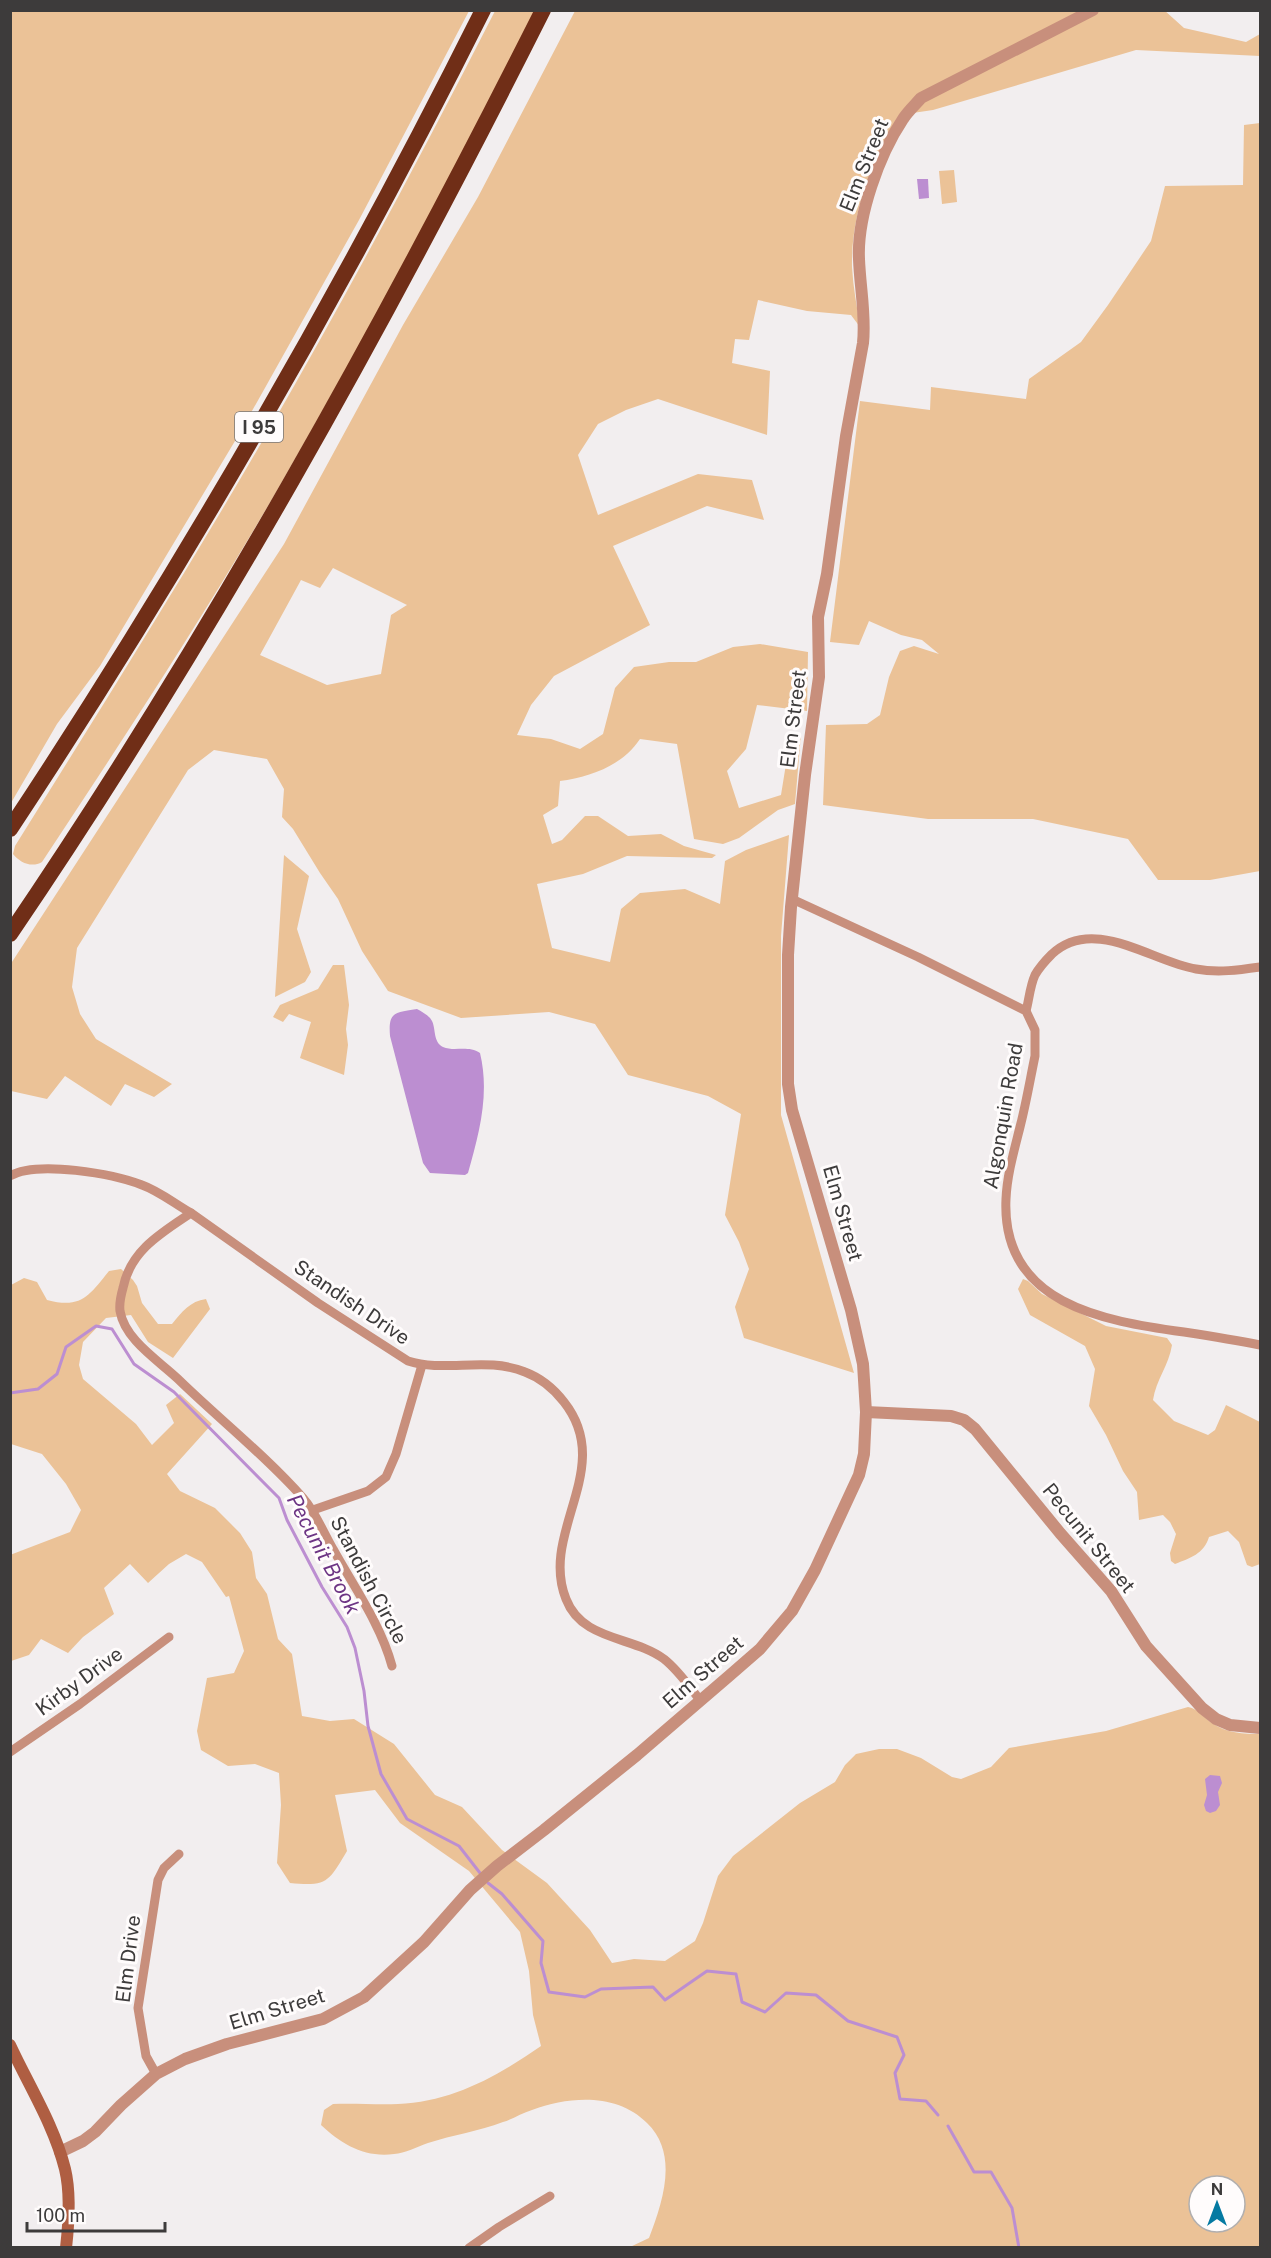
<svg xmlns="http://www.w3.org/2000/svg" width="1271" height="2258" font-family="'Public Sans',sans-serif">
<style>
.green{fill:#ebc297;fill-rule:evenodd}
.water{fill:#bc8ed1}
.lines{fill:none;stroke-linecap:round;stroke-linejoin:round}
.stream{stroke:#bc8ed1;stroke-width:3}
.minor{stroke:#c88f7c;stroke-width:9}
.tertiary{stroke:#c88f7c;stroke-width:12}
.secondary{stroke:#af5e42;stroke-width:12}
.motorway{stroke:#702e17;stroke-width:16}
.labels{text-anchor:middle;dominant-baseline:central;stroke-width:6;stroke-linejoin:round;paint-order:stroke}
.shield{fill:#fffcfc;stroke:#777575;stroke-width:1.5}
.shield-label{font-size:18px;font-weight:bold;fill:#3d3b3b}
.street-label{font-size:20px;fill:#3d3b3b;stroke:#fffcfc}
.water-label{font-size:21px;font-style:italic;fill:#6d3584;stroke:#fffcfc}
</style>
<rect width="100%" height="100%" fill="#f2eeef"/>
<g class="green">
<path d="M1164,10L1184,28L1246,42L1260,34V56L1136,50L933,110L899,115C872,161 851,212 852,267C853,287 857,307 860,327L851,315L807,311L758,300L749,340L735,339L732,363L770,371L767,435L658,399L626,410L598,424L578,455L598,515L698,474L752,480L764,520L707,506L613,546L650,625L554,676L531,705L517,735L551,739L580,749L603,734L615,688L634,667L669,662H696L733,647L760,644L808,652L807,711L757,705L746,749L727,771L739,808L781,795L791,733L801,734L795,804L778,810L739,838L723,844L694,839L677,744L640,739C622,766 590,777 560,781L558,806L543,815L552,844L562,840L585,816H598L628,836L661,834L684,846L716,855L712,858L627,856L583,874L537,884L552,948L610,962L621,909L640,893L685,889L720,904L725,861L746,850L789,835L781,936V1115L854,1373L744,1338L735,1307L749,1269L739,1242L725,1215L741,1114L708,1096L628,1075L595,1024L549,1012L461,1018L388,991L362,951L338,899L320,873L293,829L282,817L284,789L267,759L214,750L188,770L77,948L72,987L80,1014L96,1039L172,1084L154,1097L125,1084L111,1106L65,1076L47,1099L11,1091L10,965L284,544L403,325L478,197L575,11ZM333,568L407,605L391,615L381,674L327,685L260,655L301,580L320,588Z"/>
<path d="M10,11H469L359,220L238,436L100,666L57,724L11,803Z"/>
<path d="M495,11H537C453,173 367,335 275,494C202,619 122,741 42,862C32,868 20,863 13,854L15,846C101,708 188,570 270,428C349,291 423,152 495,11Z"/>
<path d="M1260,123V871L1210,880H1158L1128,839L1033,819H928L823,805L826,725L867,724L880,715L889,677L900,651L914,646L939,654L922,640L901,635L869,621L859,645L830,642L860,401L930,410L931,387L1026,399L1029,379L1081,342L1108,305L1151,241L1165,186L1243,185L1244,125Z"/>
<path d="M954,170L957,202L942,204L939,171Z"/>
<path d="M284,855L309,876L297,929L311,972L305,982L275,997Z"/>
<path d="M333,965H344L349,1005L346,1029L348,1045L344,1075L300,1058L311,1022L289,1014L283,1022L273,1017L280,1005L318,989Z"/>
<path d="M121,1269L133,1280L137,1286L142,1303L158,1324H172C182,1312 190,1301 206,1299L210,1309L173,1358L148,1342L131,1315L106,1318L83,1342L79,1365L83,1379L136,1424L152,1445L174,1423L166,1405L180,1394L212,1424L167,1474L180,1491L215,1508L240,1533L252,1552L256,1578L267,1594L278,1639L292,1654L302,1716L330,1721L354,1719L394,1744L435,1795L462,1807L502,1850L547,1883L590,1930L612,1963L634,1959L665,1961L695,1941L703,1923L718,1876L733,1856L800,1803L835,1782L845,1765L856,1754L879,1749H897L921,1758L952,1777L961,1779L991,1767L1009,1748L1106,1731L1188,1707C1199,1709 1204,1718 1212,1723C1226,1733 1244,1734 1260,1734V2247H630L649,2238C663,2201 679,2154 647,2123C617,2093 570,2096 532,2110C522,2113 513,2119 503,2122C479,2131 453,2135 428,2143C417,2147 405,2153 394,2154C365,2158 341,2144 321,2125L324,2110L333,2104C355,2103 377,2105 398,2104C452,2102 498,2076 541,2046L533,2015L529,1971L520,1932L469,1871L400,1823L375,1790L335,1795L347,1851C329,1881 328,1887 290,1883L277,1863L281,1805L279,1773L255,1764L228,1766L201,1750L197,1731L207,1678L234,1673L244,1651L229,1596L226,1597L202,1562L186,1554L169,1564L148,1583L130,1564L104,1588L114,1614L83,1637L68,1653L41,1639L29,1655L11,1661L10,1555L70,1532L81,1510L66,1484L42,1454L11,1444V1285L24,1278L37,1282L47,1300C81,1309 89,1296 109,1271ZM1199,2186H1235V2222H1199Z"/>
<path d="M1023,1279L1028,1281L1042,1294L1106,1326L1167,1338L1172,1345C1169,1365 1156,1380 1153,1400L1174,1421L1208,1435L1215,1430L1226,1405L1260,1422V1564L1252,1567L1247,1565L1239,1542L1228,1531L1209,1537C1204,1554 1190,1558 1175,1564L1171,1561L1170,1553L1176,1534L1170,1522L1163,1515L1139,1520L1137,1492L1123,1471L1106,1435L1089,1406L1095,1369L1085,1346L1030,1315L1018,1289Z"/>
</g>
<g class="water">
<path d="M917,179H928L929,198L919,199Z"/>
<path d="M417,1009C422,1012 429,1015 432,1021C436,1029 433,1042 443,1047C454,1052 468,1045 480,1053C490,1094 479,1134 468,1173L465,1175L430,1173L423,1163L390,1036C388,1011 395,1013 417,1009Z"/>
<path d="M1210,1775L1220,1776L1222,1783L1218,1792L1220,1805L1216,1811L1210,1813L1206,1811L1204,1805L1207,1795L1205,1779Z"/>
</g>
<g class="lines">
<g class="stream">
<path d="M10,1393L38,1389L57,1374L66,1347L96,1326L112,1329L134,1364L174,1392L279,1498L287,1520L322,1587L347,1627L355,1648L364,1691L368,1726L381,1774L407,1819L459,1846L480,1873"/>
<path d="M488,1883L502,1894L543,1941L541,1963L549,1992L585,1997L601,1989L653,1987L665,2000L707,1971L736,1974L742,2002L765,2012L786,1993L816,1995L848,2021L897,2037L904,2055L895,2073L900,2099L926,2101L938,2115"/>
<path d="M948,2126L974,2172H991L1012,2208L1019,2248"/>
</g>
<g class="minor">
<path d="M792,899L918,957L1026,1011L1035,1030V1056C1030,1080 1026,1104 1020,1127C1014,1151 1007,1175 1006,1199C1001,1304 1103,1321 1184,1332C1210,1336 1235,1340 1260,1345"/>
<path d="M1026,1011C1029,1000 1030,986 1035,975C1039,968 1046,960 1052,954C1094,915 1152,962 1196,969C1218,973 1239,970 1260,967"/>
<path d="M10,1176C37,1160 114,1174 142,1185C159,1191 175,1204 191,1213"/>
<path d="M313,1510L368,1491L386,1477L396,1454L422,1365"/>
<path d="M392,1666C381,1625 354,1587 333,1549C323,1532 316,1513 303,1498C265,1455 219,1419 178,1379C158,1360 125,1340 120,1311C119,1303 121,1295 123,1288C130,1251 161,1233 191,1213L318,1303L408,1361C445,1373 486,1356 525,1372C541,1378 554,1389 564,1402C616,1468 539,1532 566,1599C582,1641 633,1636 664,1659C678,1670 689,1686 700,1700"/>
<path d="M10,1752L80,1704L169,1637"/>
<path d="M156,2074L146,2056L138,2008L158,1880L164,1868L179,1854"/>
<path d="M469,2248L499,2227L550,2196"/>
</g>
<g class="tertiary">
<path d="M866,1412L951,1416L964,1420L975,1429L1060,1533L1111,1591L1146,1646L1202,1708L1216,1719L1230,1725L1260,1728"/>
<path d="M60,2152L83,2141L95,2132L121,2105L156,2074L185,2059L227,2044L323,2019L364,1997L424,1942L470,1890L497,1866L544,1830L637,1755L729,1676L760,1649L792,1611L815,1570L859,1475L864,1454L866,1412L863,1364L851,1310L792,1110L788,1084V955L791,907L805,775L819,677L818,617L827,574L846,436L863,343C866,315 860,287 859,259C857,216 879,155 903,119C908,111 915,105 921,98L1093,10"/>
</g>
<path class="secondary" d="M10,2045C29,2086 54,2125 65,2169C71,2194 69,2222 66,2248"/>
<g class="motorway">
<path d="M10,829C184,566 342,292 483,10"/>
<path d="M10,934C210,640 383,328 543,10"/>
</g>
</g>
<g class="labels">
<rect class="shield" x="235" y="412" width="48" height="30" rx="4.5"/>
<g class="shield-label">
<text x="259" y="427">I 95</text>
</g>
<g class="street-label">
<text transform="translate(864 165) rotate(-68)">Elm Street</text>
<text transform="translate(793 719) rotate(-83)">Elm Street</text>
<text transform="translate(1003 1116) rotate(-80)">Algonquin Road</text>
<text transform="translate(843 1213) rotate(74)">Elm Street</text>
<text transform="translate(352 1302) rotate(34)">Standish Drive</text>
<text transform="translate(1089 1538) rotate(51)">Pecunit Street</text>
<text transform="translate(369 1580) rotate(62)">Standish Circle</text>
<text transform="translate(703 1672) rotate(-41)">Elm Street</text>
<text transform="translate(79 1681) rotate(-36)">Kirby Drive</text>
<text transform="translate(128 1959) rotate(-83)">Elm Drive</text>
<text transform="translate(277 2009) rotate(-17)">Elm Street</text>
</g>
<g class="water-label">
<text transform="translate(324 1554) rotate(62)">Pecunit Brook</text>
</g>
</g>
<rect width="1271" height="2258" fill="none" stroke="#3d3b3b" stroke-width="24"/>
<g transform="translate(1217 2204)"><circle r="28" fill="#fffcfc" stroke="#b1afaf" stroke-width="1.5"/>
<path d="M0-4.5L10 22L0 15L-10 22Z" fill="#057aa2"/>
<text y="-9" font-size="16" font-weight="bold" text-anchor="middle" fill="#3d3b3b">N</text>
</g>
<path d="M27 2222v9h138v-9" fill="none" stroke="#3d3b3b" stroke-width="3"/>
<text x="36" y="2222" font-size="18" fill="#3d3b3b" stroke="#fffcfc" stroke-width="4.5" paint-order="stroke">100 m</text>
</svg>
